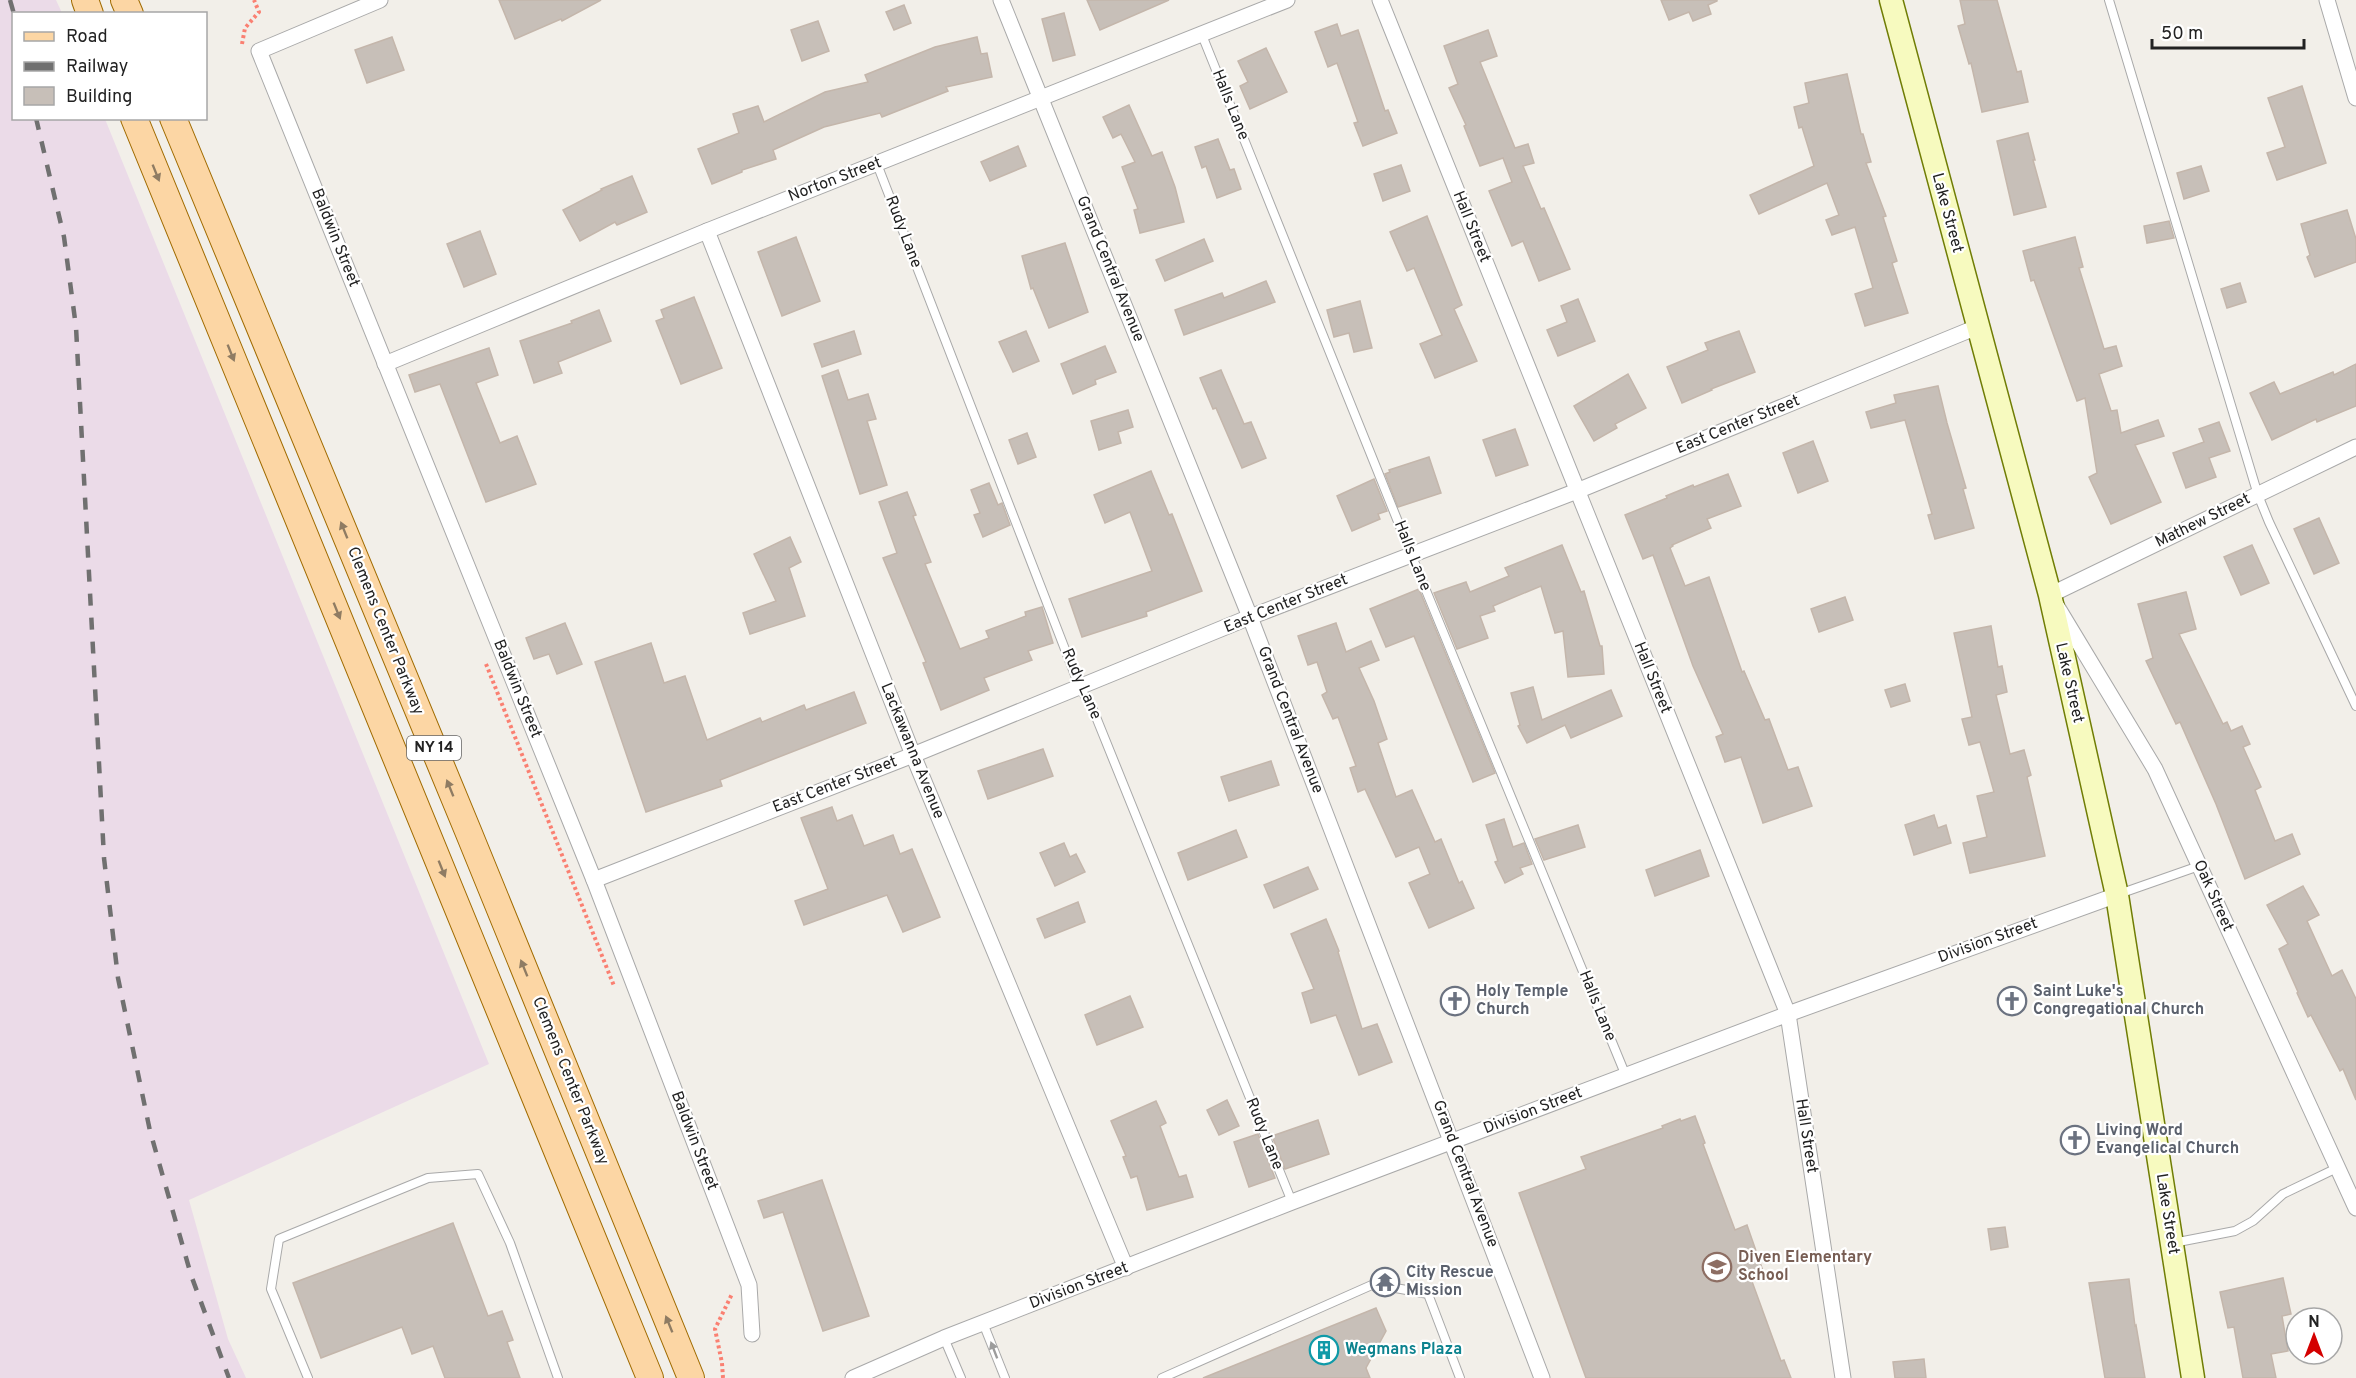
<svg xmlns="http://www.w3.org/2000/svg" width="2356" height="1378" font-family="Overpass,sans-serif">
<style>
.industrial{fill:#ebdbe8}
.building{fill:#c7bfb8;stroke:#c4b6ab;stroke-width:1.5}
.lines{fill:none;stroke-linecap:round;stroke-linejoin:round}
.lane-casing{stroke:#a9a9a9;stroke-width:10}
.street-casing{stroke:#a9a9a9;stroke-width:17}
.secondary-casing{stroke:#707d05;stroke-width:25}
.primary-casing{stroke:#a06b00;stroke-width:28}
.path{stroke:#fa8072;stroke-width:4;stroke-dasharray:3 3;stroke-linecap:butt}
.lane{stroke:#fff;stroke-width:8}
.street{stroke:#fff;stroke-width:15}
.secondary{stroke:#f7fabf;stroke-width:22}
.primary{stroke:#fcd6a4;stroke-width:26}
.rail{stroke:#707070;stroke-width:4.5;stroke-dasharray:12 12;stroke-linecap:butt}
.oneway{fill:#8f7c63}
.oneway2{fill:#9c9c9c}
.labels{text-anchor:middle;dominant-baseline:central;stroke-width:4.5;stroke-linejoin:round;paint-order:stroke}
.shield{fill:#fff;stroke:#646464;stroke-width:1.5}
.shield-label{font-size:15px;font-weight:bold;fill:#222}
.street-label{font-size:16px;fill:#222;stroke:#fff}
.worship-label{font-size:16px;font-weight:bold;fill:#5b616d;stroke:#fff;text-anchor:start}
.education-label{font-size:16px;font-weight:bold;fill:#785e54;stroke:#fff;text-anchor:start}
.culture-label{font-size:16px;font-weight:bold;fill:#0d838f;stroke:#fff;text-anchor:start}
</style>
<rect width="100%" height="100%" fill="#f2efe9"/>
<path class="industrial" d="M0,0H56L62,13L14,14V118L105,119L489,1064L189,1200L228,1339L246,1378H0Z"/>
<g class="building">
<path d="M499,0H601L562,21L561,19L515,39Z"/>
<path d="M1087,0H1169L1100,30Z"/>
<path d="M1661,0H1717V1L1708,5L1711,14L1693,21L1689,12L1669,20Z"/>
<path d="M1960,0H1997L2017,72L2021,71L2028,102L1982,112L1971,63L1969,64L1958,26L1965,24Z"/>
<path d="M904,5L911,23L894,30L886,12Z"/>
<path d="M1064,13L1075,55L1053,61L1042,19Z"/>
<path d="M818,21L829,51L802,61L791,30Z"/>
<path d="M1337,24L1341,36L1358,30L1385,111L1388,110L1397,133L1363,146L1354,123L1358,122L1337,63L1328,67L1315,32Z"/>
<path d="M1488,30L1497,56L1480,62L1515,148L1528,144L1534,163L1523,166L1541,209L1544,208L1570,269L1539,281L1523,241L1512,246L1489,191L1512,182L1503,158L1480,166L1464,126L1466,125L1449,88L1458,84L1444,46Z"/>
<path d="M392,37L404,70L367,83L355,50Z"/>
<path d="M977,37L981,54L987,53L992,77L946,87L948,91L882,117L880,113L824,127L773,150L776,159L742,170V172L712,184L698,149L739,133L733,114L758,106L764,122L825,92L868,82L865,75L935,47Z"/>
<path d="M1266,48L1287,92L1250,109L1240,86L1248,82L1238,61Z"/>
<path d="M1847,74L1861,134H1863L1871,162L1866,163L1886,216L1883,217L1897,261L1892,263L1908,313L1865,326L1855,294L1873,288L1855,227L1832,235L1826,220L1839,215L1827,183L1759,214L1750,195L1814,166L1802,127L1799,128L1794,107L1809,103L1805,83Z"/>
<path d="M2302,86L2326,163L2277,180L2267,153L2285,147L2268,98Z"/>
<path d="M1129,105L1152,156L1162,152L1175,187L1184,222L1140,233L1134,210L1138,209L1122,167L1135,162L1121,134L1113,138L1103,117Z"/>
<path d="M2028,133L2035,160H2033L2046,207L2014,215L1997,141Z"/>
<path d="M1218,139L1230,170L1234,169L1241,189L1217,198L1206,166L1202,168L1195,147Z"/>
<path d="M1018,146L1026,166L990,181L981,162Z"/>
<path d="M1401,165L1410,191L1383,201L1374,174Z"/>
<path d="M2201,166L2209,191L2184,199L2177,173Z"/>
<path d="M632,176L647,212L617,225L615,222L580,241L563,210L602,190L601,189Z"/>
<path d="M2347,210L2356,239V262L2315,277L2307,257L2310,255L2301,224Z"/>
<path d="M1427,216L1462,305L1454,309L1477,361L1435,378L1420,344L1442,335L1414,268L1407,271L1390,232Z"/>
<path d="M2169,221L2174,238L2147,243L2144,226Z"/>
<path d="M480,231L496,274L464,287L447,244Z"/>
<path d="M796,237L820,301L782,316L758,252Z"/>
<path d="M2075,237L2083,267L2079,268L2104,349L2116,346L2122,366L2099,374L2111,411L2117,410L2121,433L2158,420L2164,436L2135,445L2161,502L2111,524L2089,477L2097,473L2085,398L2077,401L2034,280L2031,281L2023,251Z"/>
<path d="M1204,239L1213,261L1165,281L1156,260Z"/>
<path d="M1065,243L1088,312L1049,328L1033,288L1031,289L1022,256Z"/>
<path d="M1266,281L1275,302L1184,335L1175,310L1222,293L1224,298Z"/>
<path d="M2240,283L2246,302L2227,308L2221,289Z"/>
<path d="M694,297L722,368L681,384L656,321L664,318L661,310Z"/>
<path d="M1578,299L1595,341L1558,356L1547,330L1567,322L1561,306Z"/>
<path d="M1360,301L1372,348L1354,352L1349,333L1334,337L1327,310Z"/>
<path d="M599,310L611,341L558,362L562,373L534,383L520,341L572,323L571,321Z"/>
<path d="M854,331L861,354L822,367L814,344Z"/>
<path d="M1026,331L1039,361L1013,372L999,342Z"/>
<path d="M1739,331L1755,372L1711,389L1712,390L1682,403L1667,367L1708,350L1705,343Z"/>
<path d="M1105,346L1116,372L1095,380L1096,384L1073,394L1061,364Z"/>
<path d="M489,348L498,375L476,383L500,443L517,436L536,484L486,502L440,384L415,392L409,375Z"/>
<path d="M2356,364V406L2317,422L2316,419L2272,440L2250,393L2274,382L2280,394L2333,372L2334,375Z"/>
<path d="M838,370L848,400L868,394L876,419L867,421L887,485L860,494L822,376Z"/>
<path d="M1221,370L1244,424L1251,422L1266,458L1242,468L1216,408L1213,409L1200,378Z"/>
<path d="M1628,374L1646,408L1615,424L1617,428L1594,441L1574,406Z"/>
<path d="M1938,386L1947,423L1966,488L1963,489L1974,528L1935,539L1928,515L1932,514L1905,420L1871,428L1866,412L1896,403L1894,395Z"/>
<path d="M1128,410L1133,427L1118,432L1121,443L1099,450L1091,421Z"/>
<path d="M2219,422L2230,451L2209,458L2216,477L2186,488L2173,453L2204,442L2199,429Z"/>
<path d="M1515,429L1528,465L1496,476L1483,440Z"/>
<path d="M1027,433L1036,457L1018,464L1009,440Z"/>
<path d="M1813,441L1828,481L1798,493L1783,453Z"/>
<path d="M1429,457L1441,493L1398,507L1385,474L1390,472L1389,470Z"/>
<path d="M1151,471L1169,515L1172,514L1202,591L1146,612L1147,616L1082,637L1069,599L1152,571L1130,512L1105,523L1094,495Z"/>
<path d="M1728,474L1741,506L1707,519L1711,528L1672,545L1673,546L1670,548L1685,586L1709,577L1742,672L1744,671L1765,720L1769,719L1788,770L1798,767L1812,806L1763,823L1741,757L1725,762L1716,737L1723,734L1693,666L1653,555L1643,559L1625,515L1667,498L1666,496L1693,485L1694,487Z"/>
<path d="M1374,479L1387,511L1378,514L1380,519L1352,531L1337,496Z"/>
<path d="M989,483L998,505L1002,503L1010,525L983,537L974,515L980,513L971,490Z"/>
<path d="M907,492L916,515L913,516L931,562L925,564L960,649L989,638L986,631L1026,616L1025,612L1042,607L1053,643L1028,651L1032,660L984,678L989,690L941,710L923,663L926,662L883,558L897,553L879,502Z"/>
<path d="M2319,518L2339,563L2314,574L2294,529Z"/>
<path d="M790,537L801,562L789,568L805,616L750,634L743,613L776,601L754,554Z"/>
<path d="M1562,545L1581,592L1584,591L1600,646H1602L1604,674L1568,677L1563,631L1555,633L1541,586L1493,606L1495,611L1480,616L1488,638L1457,649L1434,593L1466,582L1470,592L1509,576L1505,568Z"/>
<path d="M2252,545L2269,583L2241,595L2224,557Z"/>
<path d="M1419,589L1495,773L1473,782L1414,636L1386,647L1370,609Z"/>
<path d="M2186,592L2196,629L2179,634L2223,724L2227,722L2231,731L2242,726L2250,744L2243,747L2261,787L2255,790L2275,841L2292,834L2300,854L2245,879L2216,804L2180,722L2176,724L2146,661L2153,658L2138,604Z"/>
<path d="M1845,597L1853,620L1819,632L1811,609Z"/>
<path d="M565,623L582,664L557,674L549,654L534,659L526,638Z"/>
<path d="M1336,623L1346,652L1371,641L1379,660L1359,668L1374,701L1387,739L1378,743L1396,797L1412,790L1435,842L1441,839L1459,883L1462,881L1474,908L1429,928L1409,883L1430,874L1419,847L1396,857L1365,789L1358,792L1350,768L1356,766L1338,717L1333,719L1322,695L1327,692L1317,662L1308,665L1298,636Z"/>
<path d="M1991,626L1998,667L2002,666L2007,692L1996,695L2010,754L2024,750L2031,775L2027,777L2045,856L1970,873L1963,843L1987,837L1977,796L1994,792L1980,742L1969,745L1962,719L1972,717L1954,633Z"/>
<path d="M651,643L664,683L685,676L707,740L760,718L762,722L804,705L806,710L854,692L866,723L720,780L722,786L646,812L595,662Z"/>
<path d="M1905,684L1910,701L1891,707L1885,690Z"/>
<path d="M1533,687L1542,720L1611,690L1622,716L1571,738L1565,725L1527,743L1518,726L1520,725L1511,693Z"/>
<path d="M1043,749L1053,776L988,799L978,771Z"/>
<path d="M1271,761L1279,785L1229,801L1221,777Z"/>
<path d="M832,807L837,821L852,815L864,846L893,835L900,854L912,849L940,917L903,932L887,895L804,925L795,901L828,889L801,818Z"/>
<path d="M1934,815L1938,828L1946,825L1951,843L1914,855L1905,825Z"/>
<path d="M1504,819L1513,847L1524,843L1532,864L1520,868L1523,874L1505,883L1495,862L1498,861L1486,825Z"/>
<path d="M1578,825L1585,847L1544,860L1535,839Z"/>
<path d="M1236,830L1247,857L1188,880L1178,853Z"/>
<path d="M1064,843L1070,857L1076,854L1085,872L1055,886L1040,853Z"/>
<path d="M1700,850L1709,876L1655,896L1646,870Z"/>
<path d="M1308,867L1318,889L1274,908L1264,885Z"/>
<path d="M2303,886L2319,915L2307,921L2332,976L2342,970L2356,999V1100L2343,1069L2340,1071L2311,1015L2308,1017L2297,993L2298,992L2279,949L2288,944L2267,905Z"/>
<path d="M1078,902L1085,922L1045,938L1037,919Z"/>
<path d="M1326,919L1339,951L1338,952L1362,1029L1377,1024L1392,1062L1359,1075L1336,1015L1311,1023L1302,993L1314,989L1291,934Z"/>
<path d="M1130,996L1143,1027L1097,1045L1085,1015Z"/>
<path d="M1227,1100L1239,1126L1219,1135L1207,1110Z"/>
<path d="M1156,1101L1166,1123L1160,1126L1179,1177L1186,1175L1193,1197L1147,1210L1137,1176L1131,1178L1123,1157L1126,1156L1111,1121Z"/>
<path d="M1695,1116L1705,1143L1703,1144L1735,1230L1747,1225L1763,1271L1750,1276L1781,1361L1784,1360L1791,1378H1586L1519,1193L1586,1169L1581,1157L1663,1128L1662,1126L1680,1119L1681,1121Z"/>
<path d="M1318,1120L1329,1154L1285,1169L1272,1136Z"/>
<path d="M1258,1134L1275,1178L1249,1187L1234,1142Z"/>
<path d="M822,1180L869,1316L823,1331L783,1212L764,1218L758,1201Z"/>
<path d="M453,1223L488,1316L502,1311L513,1340L507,1342L520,1378H445L433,1346L412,1354L402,1327L321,1358L293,1283Z"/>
<path d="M2005,1227L2008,1247L1991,1250L1988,1229Z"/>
<path d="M2283,1278L2291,1314L2282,1316L2288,1351L2271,1354L2276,1378H2243L2234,1327L2228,1328L2220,1292Z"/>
<path d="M2129,1279L2135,1326L2136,1325L2145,1378H2105L2089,1283Z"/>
<path d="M1376,1308L1386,1331L1366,1368L1370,1378H1203Z"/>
<path d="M1924,1359L1926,1378H1895L1893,1362Z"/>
</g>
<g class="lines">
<g class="lane-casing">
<g id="lane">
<path d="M2109,0L2258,495L2269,522L2356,706"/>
<path d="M1202,35L1411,554L1626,1076"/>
<path d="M877,164L1080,688L1092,707L1292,1202"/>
<path d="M2119,894L2199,866"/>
<path d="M2173,1243L2235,1231L2253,1221L2283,1194L2337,1168"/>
<path d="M983,1323L1005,1378"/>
<path d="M944,1338L961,1378"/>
<path d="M308,1378L271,1289L279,1239L428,1178L478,1174L510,1243L558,1378"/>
<path d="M1162,1378L1374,1284L1428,1294L1460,1378"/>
</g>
</g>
<g class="street-casing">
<g id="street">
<path d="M380,0L259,51L594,880L749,1285L752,1334"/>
<path d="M1001,0L1250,617L1542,1378"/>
<path d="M1380,0L1788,1014L1843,1378"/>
<path d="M2327,0L2356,98"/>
<path d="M707,231L913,755L1126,1268"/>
<path d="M385,364L707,231L1287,0"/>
<path d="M2356,447L2050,595L2155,769L2356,1208"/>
<path d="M594,880L913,755L1250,617L1577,491L1977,327"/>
<path d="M853,1378L944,1338L1292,1202L1788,1014L2117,895"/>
</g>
</g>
<g class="secondary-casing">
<path id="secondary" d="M1891,0L2050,595L2117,895L2193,1378"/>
</g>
<g class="primary-casing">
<g id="primary">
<path d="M85,0L90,14"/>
<path d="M124,0L130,14"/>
<path d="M134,118L650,1378"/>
<path d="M173,118L468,831L691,1378"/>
</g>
</g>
<g class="path">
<path d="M242,44L245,28L259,12L254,0"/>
<path d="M486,664L614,986"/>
<path d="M723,1378L722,1363L715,1329L732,1294"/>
</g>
<use href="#lane" class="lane"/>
<use href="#street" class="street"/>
<use href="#secondary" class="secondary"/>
<use href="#primary" class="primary"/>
<g class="rail">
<path d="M10,0L14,14"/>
<path d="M36,118L64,237L76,327L104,858L118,978L150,1131L191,1275L229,1378"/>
</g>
</g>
<defs><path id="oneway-solid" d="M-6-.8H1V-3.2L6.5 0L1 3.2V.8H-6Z" transform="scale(1.5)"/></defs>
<g class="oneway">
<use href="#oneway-solid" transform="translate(156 173) rotate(68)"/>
<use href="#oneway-solid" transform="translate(231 353) rotate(68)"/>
<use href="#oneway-solid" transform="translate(344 530) rotate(-112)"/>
<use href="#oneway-solid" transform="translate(337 611) rotate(68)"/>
<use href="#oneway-solid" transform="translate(450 788) rotate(-112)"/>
<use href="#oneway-solid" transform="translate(442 869) rotate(68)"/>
<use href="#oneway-solid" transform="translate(524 968) rotate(-112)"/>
<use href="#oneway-solid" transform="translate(669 1324) rotate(-112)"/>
</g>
<use class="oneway2" href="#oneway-solid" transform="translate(994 1350) rotate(-111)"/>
<defs>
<g id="church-ring" transform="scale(1.5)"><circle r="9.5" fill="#fff" stroke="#6b7280" stroke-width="1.5"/><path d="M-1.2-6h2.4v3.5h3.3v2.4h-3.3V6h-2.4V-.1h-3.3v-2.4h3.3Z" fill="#6b7280"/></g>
<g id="school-ring" transform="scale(1.5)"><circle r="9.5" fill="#fff" stroke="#8d6e63" stroke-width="1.5"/><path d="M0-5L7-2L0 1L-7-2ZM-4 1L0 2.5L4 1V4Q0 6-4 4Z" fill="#8d6e63"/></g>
<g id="temple-ring" transform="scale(1.5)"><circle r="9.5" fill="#fff" stroke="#6b7280" stroke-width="1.5"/><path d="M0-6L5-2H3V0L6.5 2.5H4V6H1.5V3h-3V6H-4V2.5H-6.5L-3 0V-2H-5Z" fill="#6b7280"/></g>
<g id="building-ring" transform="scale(1.5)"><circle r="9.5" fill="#fff" stroke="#0f9aa8" stroke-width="1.5"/><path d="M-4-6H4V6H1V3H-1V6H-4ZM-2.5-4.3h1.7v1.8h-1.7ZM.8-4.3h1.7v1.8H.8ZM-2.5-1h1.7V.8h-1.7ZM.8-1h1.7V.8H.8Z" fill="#0f9aa8"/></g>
</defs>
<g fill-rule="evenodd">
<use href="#church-ring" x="1455" y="1001"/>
<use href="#church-ring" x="2012" y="1001"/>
<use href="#church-ring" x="2075" y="1140"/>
<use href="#school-ring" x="1717" y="1267"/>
<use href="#temple-ring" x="1385" y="1282"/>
<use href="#building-ring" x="1324" y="1350"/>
</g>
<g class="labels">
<rect class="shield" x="407" y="736" width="54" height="24" rx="4.5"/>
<g class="shield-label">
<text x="434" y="748">NY 14</text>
</g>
<g class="street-label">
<text transform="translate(1230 105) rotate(68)">Halls Lane</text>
<text transform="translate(835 180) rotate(-21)">Norton Street</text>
<text transform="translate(1947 213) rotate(75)">Lake Street</text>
<text transform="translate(1471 227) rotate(68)">Hall Street</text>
<text transform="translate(903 232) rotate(69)">Rudy Lane</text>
<text transform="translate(335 238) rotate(68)">Baldwin Street</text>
<text transform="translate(1110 269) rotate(68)">Grand Central Avenue</text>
<text transform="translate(1738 425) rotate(-22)">East Center Street</text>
<text transform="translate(2203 521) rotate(-26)">Mathew Street</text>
<text transform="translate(1412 556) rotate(68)">Halls Lane</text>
<text transform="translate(1286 604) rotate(-22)">East Center Street</text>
<text transform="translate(385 631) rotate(68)">Clemens Center Parkway</text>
<text transform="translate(1652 678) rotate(68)">Hall Street</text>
<text transform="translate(2069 683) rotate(77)">Lake Street</text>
<text transform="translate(1081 684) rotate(66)">Rudy Lane</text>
<text transform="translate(517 689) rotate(68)">Baldwin Street</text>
<text transform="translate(1290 720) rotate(69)">Grand Central Avenue</text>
<text transform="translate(912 751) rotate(68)">Lackawanna Avenue</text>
<text transform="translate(835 785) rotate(-21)">East Center Street</text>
<text transform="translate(2213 896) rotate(66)">Oak Street</text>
<text transform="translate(1988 941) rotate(-20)">Division Street</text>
<text transform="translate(1597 1006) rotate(68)">Halls Lane</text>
<text transform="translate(570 1081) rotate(68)">Clemens Center Parkway</text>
<text transform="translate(1533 1111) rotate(-21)">Division Street</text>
<text transform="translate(1264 1134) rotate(68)">Rudy Lane</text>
<text transform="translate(1806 1136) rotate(81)">Hall Street</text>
<text transform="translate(694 1141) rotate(69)">Baldwin Street</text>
<text transform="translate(1465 1174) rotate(69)">Grand Central Avenue</text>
<text transform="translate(2167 1214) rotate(81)">Lake Street</text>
<text transform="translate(1079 1286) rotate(-21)">Division Street</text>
</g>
<g class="worship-label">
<text x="1476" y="992">Holy Temple<tspan x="1476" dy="18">Church</tspan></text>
<text x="2033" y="992">Saint Luke's<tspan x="2033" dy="18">Congregational Church</tspan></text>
<text x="2096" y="1131">Living Word<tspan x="2096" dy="18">Evangelical Church</tspan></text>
<text x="1406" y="1273">City Rescue<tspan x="1406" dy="18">Mission</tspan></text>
</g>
<g class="education-label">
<text x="1738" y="1258">Diven Elementary<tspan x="1738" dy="18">School</tspan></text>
</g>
<g class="culture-label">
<text x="1345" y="1350">Wegmans Plaza</text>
</g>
</g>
<rect x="12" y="12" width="195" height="108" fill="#ffffff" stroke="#a7a7a7" stroke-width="1.5"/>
<rect x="24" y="32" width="30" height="9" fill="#fcd6a4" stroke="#a7a7a7" stroke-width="1.5"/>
<text x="66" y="42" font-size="18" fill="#222222">Road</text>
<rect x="24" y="62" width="30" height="9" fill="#707070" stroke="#a7a7a7" stroke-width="1.5"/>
<text x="66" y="72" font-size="18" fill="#222222">Railway</text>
<rect x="24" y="87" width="30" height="18" fill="#c7bfb8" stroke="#a7a7a7" stroke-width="1.5"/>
<text x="66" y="102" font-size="18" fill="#222222">Building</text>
<g transform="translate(2314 1336)"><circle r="28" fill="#ffffff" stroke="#a7a7a7" stroke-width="1.5"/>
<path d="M0-4.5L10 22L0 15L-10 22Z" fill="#d40000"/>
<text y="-9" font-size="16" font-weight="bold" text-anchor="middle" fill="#222222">N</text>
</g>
<path d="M2152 39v9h152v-9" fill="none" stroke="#222222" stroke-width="3"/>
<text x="2161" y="39" font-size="18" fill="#222222" stroke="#ffffff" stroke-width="4.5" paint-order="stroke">50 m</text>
</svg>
